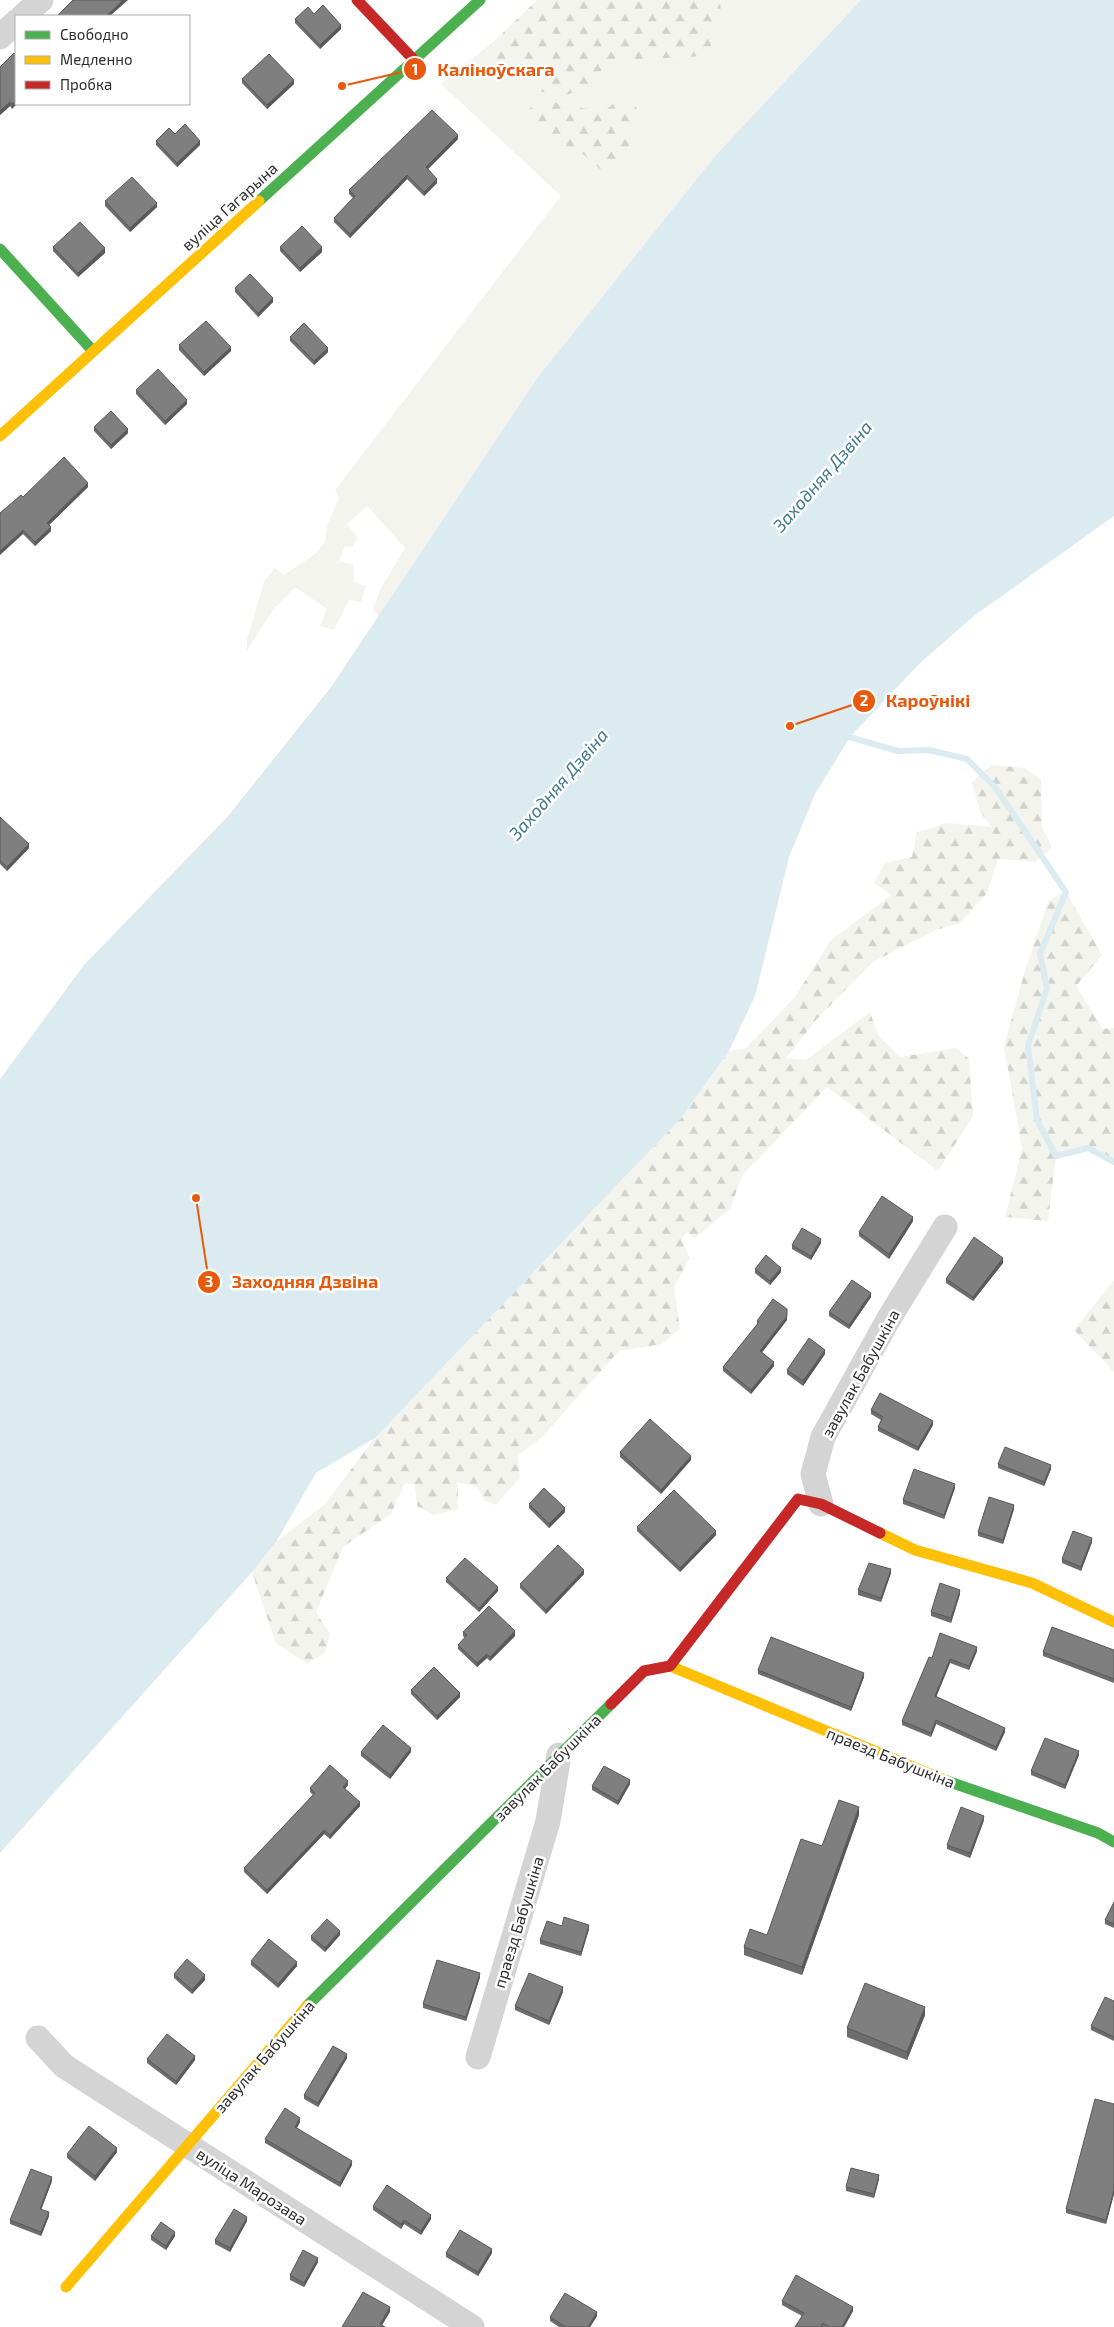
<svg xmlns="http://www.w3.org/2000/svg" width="1114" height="2327" font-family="'Exo 2',sans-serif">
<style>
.grass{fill:#f2f4ed;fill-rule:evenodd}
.forest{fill:url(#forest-firs)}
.water{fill:#dbebf0}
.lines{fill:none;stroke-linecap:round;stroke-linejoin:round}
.stream{stroke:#dbebf0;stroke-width:6}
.street{stroke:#d4d4d4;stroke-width:25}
.fast{stroke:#4caf50;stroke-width:11}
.slow{stroke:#ffc107;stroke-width:11}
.jam{stroke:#c62828;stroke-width:11}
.wall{fill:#6d6d6d}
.shaded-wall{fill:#595959}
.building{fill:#7f7f7f;stroke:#595959}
.labels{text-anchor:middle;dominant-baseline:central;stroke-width:5;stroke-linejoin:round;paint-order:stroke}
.street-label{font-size:16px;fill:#2f2f2f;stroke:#fff}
.water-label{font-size:18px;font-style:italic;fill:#427a8c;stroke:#fff}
.leader{fill:none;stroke:#e8590c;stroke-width:2}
.callout-dot{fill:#e8590c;stroke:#fff;stroke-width:2}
.mark-label{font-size:15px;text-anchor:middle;font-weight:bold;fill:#fff}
.callout-label{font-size:18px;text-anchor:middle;font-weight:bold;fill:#e8590c;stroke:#fff;stroke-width:5;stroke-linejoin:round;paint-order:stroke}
</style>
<defs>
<pattern id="forest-firs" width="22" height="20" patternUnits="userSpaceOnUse" patternTransform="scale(1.25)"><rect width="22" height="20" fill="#f2f4ed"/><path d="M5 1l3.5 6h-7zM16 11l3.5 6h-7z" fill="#d0d2cc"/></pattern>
</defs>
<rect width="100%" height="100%" fill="#fff"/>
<path class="grass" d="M721,0H861L716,155L538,377L379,617L373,608L381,588L405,548L367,506L347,524L358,538L352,547L345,546L339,561L354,565V582L366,586L361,602L349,600L334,630L320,626L327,609L295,587L272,611L247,651V640L264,581L275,568L284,575L315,554L325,542L327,525L339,499L335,490L561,196L441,84L493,42L495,59L529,71L533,81L589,88L609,61L706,56L721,22ZM619,99L601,170L584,155L544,100L603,112Z"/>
<g class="forest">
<path d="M537,0H720L722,22L706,56L609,61L589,88L562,96L542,92L533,81L529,71L495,59L493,42Z"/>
<path d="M619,99L634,102L640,116L623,162L601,170L584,155L536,132L527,110L544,100L603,112Z"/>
<path d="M992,765L1025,768L1041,780L1042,827L1052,848L1035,862L998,859L987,893L960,923L936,930L873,962L816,1020L786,1058L806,1060L870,1012L878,1035L900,1057L956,1048L969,1059L973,1116L938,1171L827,1087L742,1176L730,1209L695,1238L687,1232L681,1240L690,1258L674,1287L680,1329L662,1344L619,1351L542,1437L518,1456L520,1478L496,1505L485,1501L477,1487L458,1482V1509L434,1515L417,1506L415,1485L405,1483L391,1514L343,1547L316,1612L330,1634L325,1653L307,1664L276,1643L252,1572L276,1542L324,1505L375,1438L681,1118L729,1051L746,1048L795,997L830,941L891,895L874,883L885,863L912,857L917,832L947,823L992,827L980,812L972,782Z"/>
<path d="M1066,892L1102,955L1076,986L1103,1029L1114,1028V1162L1088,1148L1056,1156L1048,1221L1005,1217L1022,1149L1004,1046L1026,967L1049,900Z"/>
<path d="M1114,1280V1372L1074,1330Z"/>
</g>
<path class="water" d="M861,0H1114V516L974,616L920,663L850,737L815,794L789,857L755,996L729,1051L681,1118L375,1438L316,1473L276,1542L252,1572L0,1853V1079L84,965L229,815L331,687L538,377L716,155Z"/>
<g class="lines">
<path class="stream" d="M842,735L898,751L929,750L967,759L995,787L1066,892L1040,954L1047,988L1028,1046L1037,1120L1056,1156L1088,1148L1114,1162"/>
<g class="street">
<path d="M23,16L41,0"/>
<path d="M0,37L16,22"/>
<path d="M821,1504L813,1474L823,1437L888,1320L945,1227"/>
<path d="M38,2038L64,2066L472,2327"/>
<path d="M478,2057L548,1821L559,1755"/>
</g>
<g class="fast">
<path d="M259,201L480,0"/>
<path d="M0,249L93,351"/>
<path d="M947,1781L1098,1833L1114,1842"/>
<path d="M307,2006L611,1704"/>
</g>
<g class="slow">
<path d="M0,436L259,201"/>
<path d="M880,1533L915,1550L1032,1583L1114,1622"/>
<path d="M670,1666L947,1781"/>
<path d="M66,2287L307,2006"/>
</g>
<g class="jam">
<path d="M357,0L414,60"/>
<path d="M611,1704L644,1671L670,1666L798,1499L821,1504L880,1533"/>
</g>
</g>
<g class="wall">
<path d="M314,14L341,29L320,49L295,23V19Z"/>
<path d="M14,53L12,109L10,106L0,115Z"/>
<path d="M242,79L294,84L267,109L242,83Z"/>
<path d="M175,134L200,145L177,167L156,145V141Z"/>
<path d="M458,139L428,169L437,183L424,196L407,179L350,238L334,222V218L353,198L349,194V190Z"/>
<path d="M105,201L157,207L130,232L105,206Z"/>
<path d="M53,247L105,253L78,277L53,251Z"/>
<path d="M280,247L322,252L300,272L280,251Z"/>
<path d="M235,288L273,302L258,317L235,292Z"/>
<path d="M290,337L328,352L314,365L290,341Z"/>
<path d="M179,345L231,351L204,376L179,350Z"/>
<path d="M136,390L187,404L165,425L136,394Z"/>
<path d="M94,427L128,433L111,449L94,431Z"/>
<path d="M88,487L49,525L51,531L35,546L23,534V497Z"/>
<path d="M0,817L29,848L7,871L0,864Z"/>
<path d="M913,1221L889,1259L859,1236V1232Z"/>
<path d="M821,1243L811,1260L792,1249V1245Z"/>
<path d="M1003,1263L973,1301L946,1283V1279Z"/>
<path d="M755,1269L781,1272L770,1285L755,1273Z"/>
<path d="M871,1297L849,1329L829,1316V1312Z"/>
<path d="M787,1320L762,1352L774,1366L751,1394L723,1371V1367L757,1325V1321Z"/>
<path d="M825,1354L803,1386L787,1374V1370Z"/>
<path d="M871,1410L933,1425L918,1451L878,1431V1427L881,1420L871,1414Z"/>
<path d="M620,1452L691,1460L661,1494L620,1457Z"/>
<path d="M998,1464L1051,1469L1044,1486L998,1468Z"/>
<path d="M955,1488L944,1519L903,1504V1500Z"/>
<path d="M529,1504L565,1512L549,1528L529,1508Z"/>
<path d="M1014,1509L1003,1544L978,1536V1532Z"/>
<path d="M637,1527L716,1535L680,1572L637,1531Z"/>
<path d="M1092,1542L1081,1571L1062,1563V1559Z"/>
<path d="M891,1573L881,1602L858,1595V1590Z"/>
<path d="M584,1574L546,1614L520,1588V1584Z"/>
<path d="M446,1578L498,1591L479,1612L446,1582Z"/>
<path d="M960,1594L951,1623L931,1616V1612Z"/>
<path d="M463,1632L515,1636L490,1661L487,1658L477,1667L458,1649V1645L465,1638L463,1636Z"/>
<path d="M1114,1650V1683L1043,1656V1652Z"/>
<path d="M977,1651L969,1670L950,1663L936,1697L1005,1732L996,1751L936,1724L931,1737L902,1725V1721L932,1658Z"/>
<path d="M758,1670L864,1677L851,1711L758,1674Z"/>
<path d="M411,1690L460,1697L437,1720L411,1694Z"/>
<path d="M361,1752H411L390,1779L361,1756Z"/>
<path d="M1079,1755L1065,1789L1031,1775V1771Z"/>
<path d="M630,1784L618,1805L592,1790V1786Z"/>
<path d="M348,1785L345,1789L360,1806L330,1839L324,1834L267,1894L244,1872V1868L313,1795L310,1792V1788Z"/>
<path d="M859,1815L802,1975L744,1955V1947L767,1935L822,1846Z"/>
<path d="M984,1820L970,1858L947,1849V1845Z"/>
<path d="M1114,1902V1928L1105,1924V1920Z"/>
<path d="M562,1926L589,1929L581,1956L540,1944V1940Z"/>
<path d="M340,1935L325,1952L311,1940V1936Z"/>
<path d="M251,1961L297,1966L278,1988L251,1965Z"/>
<path d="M174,1974L205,1980L192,1994L174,1978Z"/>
<path d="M480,1977L466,2021L423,2008V2004Z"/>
<path d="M563,1992L549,2025L515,2010V2006Z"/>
<path d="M1114,2001V2041L1091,2030V2026Z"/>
<path d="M925,2015L907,2060L847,2037V2028Z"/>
<path d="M347,2058L318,2107L304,2099V2095Z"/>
<path d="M147,2059L195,2060L176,2085L147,2063Z"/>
<path d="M1114,2104V2194L1106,2224L1066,2213V2209Z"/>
<path d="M300,2122L297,2128L352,2165L340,2187L265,2143V2139Z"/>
<path d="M117,2152L95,2181L67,2158V2154Z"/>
<path d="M879,2179L874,2198L846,2191V2187Z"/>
<path d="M52,2181L41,2209L49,2216L41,2236L10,2224V2220Z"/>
<path d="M373,2206L431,2219L421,2235L404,2224L401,2229L373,2210Z"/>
<path d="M247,2221L230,2252L215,2244V2240Z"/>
<path d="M151,2236H175L166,2250L151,2240Z"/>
<path d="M446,2253H492L478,2276L446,2257Z"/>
<path d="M318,2262L304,2287L290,2280V2275Z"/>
<path d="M782,2301L853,2311L844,2327H795L802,2316L782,2305Z"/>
<path d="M597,2316L590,2327H559L550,2321V2317Z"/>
</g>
<g class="shaded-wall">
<path d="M123,0H128L110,16H106Z"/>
<path d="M341,25V29L320,49V45Z"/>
<path d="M294,80V84L267,109V105Z"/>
<path d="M16,101V104H17L12,109V104Z"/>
<path d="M10,102V106L0,115V111Z"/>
<path d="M458,135V139L426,171V167Z"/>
<path d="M200,141V145L177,167V163Z"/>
<path d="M407,175V179L350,238V234Z"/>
<path d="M437,179V183L424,196V192Z"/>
<path d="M157,203V207L130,232V228Z"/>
<path d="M322,247V252L300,272V268Z"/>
<path d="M105,248V253L78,277V273Z"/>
<path d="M273,298V302L258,317V313Z"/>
<path d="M231,347V351L204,376V372Z"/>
<path d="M328,348V352L314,365V361Z"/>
<path d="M187,400V404L165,425V421Z"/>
<path d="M128,429V433L111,449V445Z"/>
<path d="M88,483V487L47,527V523Z"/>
<path d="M51,527V531L35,546V542Z"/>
<path d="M23,530V534L0,555V551Z"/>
<path d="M29,844V848L7,871V867Z"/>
<path d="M913,1217V1221L889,1259V1254Z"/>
<path d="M821,1239V1243L811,1260V1256Z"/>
<path d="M1003,1258V1263L973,1301V1297Z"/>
<path d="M781,1268V1272L770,1285V1281Z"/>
<path d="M871,1293V1297L849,1329V1325Z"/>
<path d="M787,1316V1320L760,1355V1351Z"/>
<path d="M825,1350V1354L803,1386V1381Z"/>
<path d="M774,1362V1366L751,1394V1390Z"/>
<path d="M933,1421V1425L918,1451V1447Z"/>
<path d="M691,1456V1460L661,1494V1490Z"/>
<path d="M1051,1465V1469L1044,1486V1482Z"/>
<path d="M955,1484V1488L944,1519V1515Z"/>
<path d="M1014,1505V1509L1003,1544V1540Z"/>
<path d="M565,1508V1512L549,1528V1524Z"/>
<path d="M716,1531V1535L680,1572V1568Z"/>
<path d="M1092,1538V1542L1081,1571V1567Z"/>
<path d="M891,1569V1573L881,1602V1598Z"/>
<path d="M584,1570V1574L546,1614V1610Z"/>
<path d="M498,1587V1591L479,1612V1608Z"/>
<path d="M960,1590V1594L951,1623V1618Z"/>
<path d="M515,1631V1636L490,1661V1657Z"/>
<path d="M977,1647V1651L969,1670V1666Z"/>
<path d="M487,1654V1658L477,1667V1663Z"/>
<path d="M950,1659V1663L935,1700V1696Z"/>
<path d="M864,1673V1677L851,1711V1707Z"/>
<path d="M460,1693V1697L437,1720V1716Z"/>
<path d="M936,1720V1724L931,1737V1733Z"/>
<path d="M1005,1728V1732L996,1751V1747Z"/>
<path d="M411,1748V1752L390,1779V1775Z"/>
<path d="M1079,1751V1755L1065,1789V1785Z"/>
<path d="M630,1780V1784L618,1805V1801Z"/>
<path d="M348,1781V1785L343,1791V1787Z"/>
<path d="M360,1802V1806L330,1839V1835Z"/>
<path d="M859,1807V1815L802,1975V1967Z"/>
<path d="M984,1816V1820L970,1858V1853Z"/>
<path d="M324,1830V1834L267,1894V1890Z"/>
<path d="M589,1925V1929L581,1956V1952Z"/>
<path d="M340,1931V1935L325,1952V1948Z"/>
<path d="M297,1962V1966L278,1988V1984Z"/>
<path d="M480,1973V1977L466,2021V2017Z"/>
<path d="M205,1975V1980L192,1994V1990Z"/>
<path d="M563,1987V1992L549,2025V2021Z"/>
<path d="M925,2007V2015L907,2060V2052Z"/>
<path d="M347,2054V2058L318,2107V2103Z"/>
<path d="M195,2056V2060L176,2085V2081Z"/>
<path d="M300,2118V2122L295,2131V2127Z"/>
<path d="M117,2148V2152L95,2181V2176Z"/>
<path d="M352,2161V2165L340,2187V2183Z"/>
<path d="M879,2175V2179L874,2198V2194Z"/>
<path d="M52,2177V2181L40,2213V2209Z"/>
<path d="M1114,2190V2194L1106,2224V2220Z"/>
<path d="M49,2212V2216L41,2236V2232Z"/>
<path d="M431,2215V2219L421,2235V2231Z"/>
<path d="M247,2217V2221L230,2252V2248Z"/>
<path d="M404,2220V2224L401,2229V2224Z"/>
<path d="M175,2232V2236L166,2250V2246Z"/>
<path d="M492,2249V2253L478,2276V2272Z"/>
<path d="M318,2258V2262L304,2287V2283Z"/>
<path d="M390,2307V2312L381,2327L380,2324Z"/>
<path d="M853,2307V2311L844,2327H842Z"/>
<path d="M597,2312V2316L590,2327H588Z"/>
</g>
<g class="building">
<path d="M73,0H123L106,16H57Z"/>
<path d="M323,5L341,25L320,45L295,19L308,7L314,14Z"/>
<path d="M14,53L16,55V101L12,104L10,102L0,111V67Z"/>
<path d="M269,54L294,80L267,105L242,79Z"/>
<path d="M432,110L458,135L426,167L437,179L424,192L407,175L350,234L334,218L355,196L349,190Z"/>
<path d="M185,124L200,141L177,163L156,141L169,128L175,134Z"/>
<path d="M132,177L157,203L130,228L105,201Z"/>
<path d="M80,222L105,248L78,273L53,247Z"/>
<path d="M302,226L322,247L300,268L280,247Z"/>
<path d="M250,274L273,298L258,313L235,288Z"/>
<path d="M206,321L231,347L204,372L179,345Z"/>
<path d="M304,323L328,348L314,361L290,337Z"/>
<path d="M158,369L187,400L165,421L136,390Z"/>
<path d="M111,411L128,429L111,445L94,427Z"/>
<path d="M64,457L88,483L47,523L51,527L35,542L23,530L0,551V513L21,495L23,497Z"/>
<path d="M0,817L29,844L7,867L0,860Z"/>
<path d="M882,1196L913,1217L889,1254L859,1232Z"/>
<path d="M802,1228L821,1239L811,1256L792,1245Z"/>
<path d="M974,1237L1003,1258L973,1297L946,1279Z"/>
<path d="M766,1255L781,1268L770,1281L755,1269Z"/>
<path d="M852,1280L871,1293L849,1325L829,1312Z"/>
<path d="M773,1299L787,1309V1316L760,1351L774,1362L751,1390L723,1367L759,1322L757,1321Z"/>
<path d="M809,1338L825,1350L803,1381L787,1370Z"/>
<path d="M880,1393L933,1421L918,1447L878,1427L883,1417L871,1410Z"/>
<path d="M650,1419L691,1456L661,1490L620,1452Z"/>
<path d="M1005,1447L1051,1465L1044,1482L998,1464Z"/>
<path d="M914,1469L955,1484L944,1515L903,1500Z"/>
<path d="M544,1488L565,1508L549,1524L529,1504Z"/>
<path d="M674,1490L716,1531L680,1568L637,1527Z"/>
<path d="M989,1497L1014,1505L1003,1540L978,1532Z"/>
<path d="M1073,1531L1092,1538L1081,1567L1062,1559Z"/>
<path d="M558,1545L584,1570L546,1610L520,1584Z"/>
<path d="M465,1558L498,1587L479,1608L446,1578Z"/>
<path d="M869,1563L891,1569L881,1598L858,1590Z"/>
<path d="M940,1583L960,1590L951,1618L931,1612Z"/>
<path d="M489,1606L515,1631L490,1657L487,1654L477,1663L458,1645L467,1635L463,1632Z"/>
<path d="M1052,1627L1114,1650V1679L1043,1652Z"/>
<path d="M940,1633L977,1647L969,1666L950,1659L935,1696L1005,1728L996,1747L936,1720L931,1733L902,1721L929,1657L932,1658Z"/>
<path d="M771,1637L864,1673L851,1707L758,1670Z"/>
<path d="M434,1667L460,1693L437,1716L411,1690Z"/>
<path d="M383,1725L411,1748L390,1775L361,1752Z"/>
<path d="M1045,1738L1079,1751L1065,1785L1031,1771Z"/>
<path d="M330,1765L348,1781L343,1787L360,1802L330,1835L324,1830L267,1890L244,1868L315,1793L310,1788Z"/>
<path d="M604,1766L630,1780L618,1801L592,1786Z"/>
<path d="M839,1800L859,1807L802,1967L744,1947L750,1929L767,1935L801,1839L822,1846Z"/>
<path d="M961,1807L984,1816L970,1853L947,1845Z"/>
<path d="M1114,1902V1924L1105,1920Z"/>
<path d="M564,1917L589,1925L581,1952L540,1940L547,1921L562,1926Z"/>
<path d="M327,1919L340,1931L325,1948L311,1936Z"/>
<path d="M269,1939L297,1962L278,1984L251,1961Z"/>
<path d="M187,1959L205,1975L192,1990L174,1974Z"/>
<path d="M437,1960L480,1973L466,2017L423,2004Z"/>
<path d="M529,1973L563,1987L549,2021L515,2006Z"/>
<path d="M865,1983L925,2007L907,2052L847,2028Z"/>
<path d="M1105,1997L1114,2001V2037L1091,2026Z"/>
<path d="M167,2034L195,2056L176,2081L147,2059Z"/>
<path d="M333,2046L347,2054L318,2103L304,2095Z"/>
<path d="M1095,2099L1114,2104V2190L1106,2220L1066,2209Z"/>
<path d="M285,2108L300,2118L295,2127L352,2161L340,2183L265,2139Z"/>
<path d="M89,2126L117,2148L95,2176L67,2154Z"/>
<path d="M851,2168L879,2175L874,2194L846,2187Z"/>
<path d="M31,2169L52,2177L40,2209L49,2212L41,2232L10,2220Z"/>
<path d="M387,2185L431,2215L421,2231L404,2220L401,2224L373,2206Z"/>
<path d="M234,2209L247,2217L230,2248L215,2240Z"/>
<path d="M161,2222L175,2232L166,2246L151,2236Z"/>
<path d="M460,2230L492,2249L478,2272L446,2253Z"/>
<path d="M303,2250L318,2258L304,2283L290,2275Z"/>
<path d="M796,2275L853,2307L842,2327H829L823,2323L821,2327H795L804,2313L782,2301Z"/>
<path d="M363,2292L390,2307L380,2324L385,2327H342Z"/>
<path d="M565,2293L597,2312L588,2327H566L550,2317Z"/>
</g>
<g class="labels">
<g class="street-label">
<text transform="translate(229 206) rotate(-42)">вуліца Гагарына</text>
<text transform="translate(860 1373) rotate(-61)">завулак Бабушкіна</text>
<text transform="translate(891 1757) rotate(22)">праезд Бабушкіна</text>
<text transform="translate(547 1767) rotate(-45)">завулак Бабушкіна</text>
<text transform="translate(518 1922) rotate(-73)">праезд Бабушкіна</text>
<text transform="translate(264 2056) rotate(-49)">завулак Бабушкіна</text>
<text transform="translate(252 2186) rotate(33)">вуліца Марозава</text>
</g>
<g class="water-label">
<text transform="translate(822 476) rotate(-49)">Заходняя Дзвіна</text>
<text transform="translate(558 784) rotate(-49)">Заходняя Дзвіна</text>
</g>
</g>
<path class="leader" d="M342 86L415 69M790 726L864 701M196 1198L209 1282"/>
<g class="callout-dot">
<circle cx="342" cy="86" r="5"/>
<circle cx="790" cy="726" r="5"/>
<circle cx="196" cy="1198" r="5"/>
<circle cx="415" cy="69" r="12"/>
<circle cx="864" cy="701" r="12"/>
<circle cx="209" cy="1282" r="12"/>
</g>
<g class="mark-label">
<text x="415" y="75">1</text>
<text x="864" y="706">2</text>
<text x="209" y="1287">3</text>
</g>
<g class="callout-label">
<text x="496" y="76">Каліноўскага</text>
<text x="928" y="707">Кароўнікі</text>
<text x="305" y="1288">Заходняя Дзвіна</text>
</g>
<rect x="15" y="15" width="175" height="90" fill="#ffffff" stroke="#acacac"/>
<rect x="25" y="31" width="25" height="8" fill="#4caf50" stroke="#acacac"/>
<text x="60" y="40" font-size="15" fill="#2f2f2f">Свободно</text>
<rect x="25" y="56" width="25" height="8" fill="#ffc107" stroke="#acacac"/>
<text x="60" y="65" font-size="15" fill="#2f2f2f">Медленно</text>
<rect x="25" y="81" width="25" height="8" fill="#c62828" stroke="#acacac"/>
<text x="60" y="90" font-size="15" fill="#2f2f2f">Пробка</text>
</svg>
